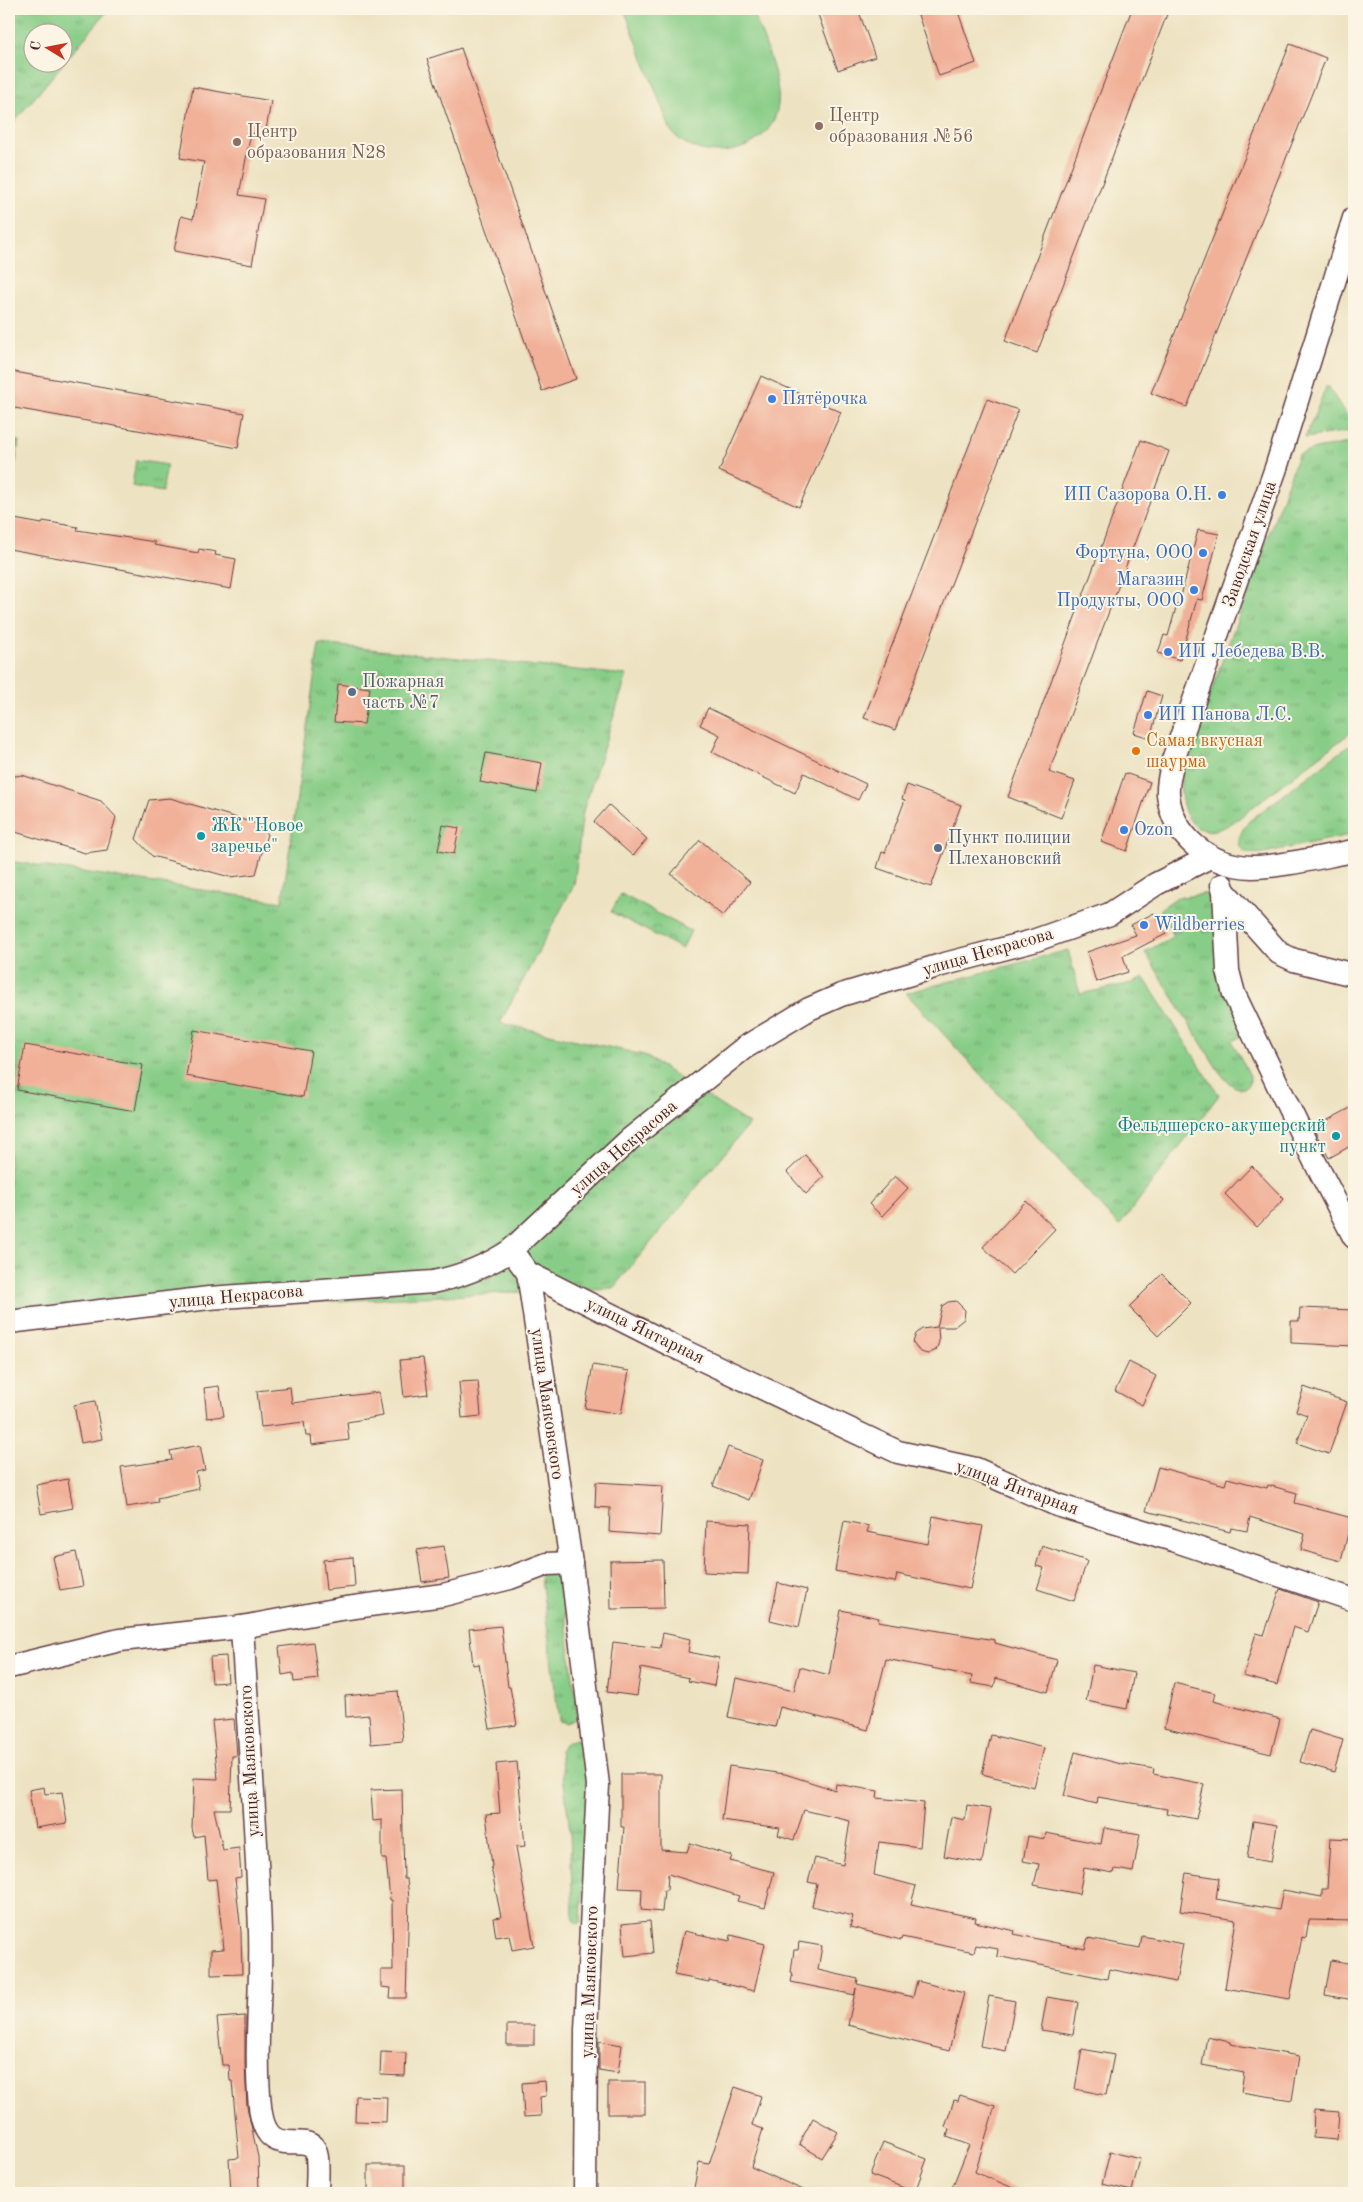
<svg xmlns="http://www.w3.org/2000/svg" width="1363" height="2202" font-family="'Old Standard TT',serif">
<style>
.grass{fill:url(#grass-tufts);stroke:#697659;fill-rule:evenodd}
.park{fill:url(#park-crowns);stroke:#697659}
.pitch{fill:#88cd87;stroke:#697659}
.building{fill:#f1b098}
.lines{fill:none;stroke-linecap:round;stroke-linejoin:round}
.street-casing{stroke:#623c42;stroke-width:25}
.street{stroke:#fff;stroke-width:22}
.education-dot{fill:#8d6e63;stroke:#fcf5e5;stroke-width:2}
.shop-dot{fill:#3f7fe0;stroke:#fcf5e5;stroke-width:2}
.service-dot{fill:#5c6f8a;stroke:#fcf5e5;stroke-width:2}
.food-dot{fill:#e8710a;stroke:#fcf5e5;stroke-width:2}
.culture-dot{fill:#0f9aa8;stroke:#fcf5e5;stroke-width:2}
.labels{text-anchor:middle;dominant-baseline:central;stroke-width:4;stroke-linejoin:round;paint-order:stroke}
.education-label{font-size:18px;fill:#785e54;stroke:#fcf5e5;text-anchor:start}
.shop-label{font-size:18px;fill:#366cbe;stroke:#fcf5e5;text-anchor:start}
.street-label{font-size:18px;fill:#4a1f2b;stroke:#fcf5e5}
.service-label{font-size:18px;fill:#4e5e75;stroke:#fcf5e5;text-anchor:start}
.food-label{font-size:18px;fill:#c56008;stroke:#fcf5e5;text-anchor:start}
.culture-label{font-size:18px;fill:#0d838f;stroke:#fcf5e5;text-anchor:start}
</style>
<defs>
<pattern id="grass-tufts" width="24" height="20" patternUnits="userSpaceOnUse" patternTransform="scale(1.25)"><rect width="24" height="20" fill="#88cd87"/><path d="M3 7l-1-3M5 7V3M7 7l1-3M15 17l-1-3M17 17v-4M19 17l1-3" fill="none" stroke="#71a66f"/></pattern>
<pattern id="park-crowns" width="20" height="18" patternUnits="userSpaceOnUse" patternTransform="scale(1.25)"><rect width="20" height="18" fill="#88cd87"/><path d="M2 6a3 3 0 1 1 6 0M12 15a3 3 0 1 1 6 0" fill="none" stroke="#71a66f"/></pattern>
</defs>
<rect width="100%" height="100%" fill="#fcf5e5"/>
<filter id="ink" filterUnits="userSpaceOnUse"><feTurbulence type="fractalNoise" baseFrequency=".02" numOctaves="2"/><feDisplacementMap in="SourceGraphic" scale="10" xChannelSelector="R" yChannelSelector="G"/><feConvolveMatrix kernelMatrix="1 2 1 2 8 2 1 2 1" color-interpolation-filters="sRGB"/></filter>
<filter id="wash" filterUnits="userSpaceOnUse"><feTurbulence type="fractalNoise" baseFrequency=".0096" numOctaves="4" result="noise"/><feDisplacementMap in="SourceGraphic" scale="20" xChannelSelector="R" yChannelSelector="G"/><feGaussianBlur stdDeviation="1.12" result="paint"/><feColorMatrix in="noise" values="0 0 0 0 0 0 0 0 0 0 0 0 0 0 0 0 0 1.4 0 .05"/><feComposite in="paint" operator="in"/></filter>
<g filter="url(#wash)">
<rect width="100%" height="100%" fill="#ede3c2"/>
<g class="grass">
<path d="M9,9H109L9,128ZM62,32V62H32V32Z"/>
<path d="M1327,385L1354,427V430L1305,438Z"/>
<path d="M1354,442V730C1324,753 1293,776 1263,799C1249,809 1232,827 1215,830C1182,836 1178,792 1182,770L1298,455L1316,449Z"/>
<path d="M136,460L167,465L162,492L132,486Z"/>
<path d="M319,644L627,675L583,811L574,885L500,1023L644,1055L749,1124L613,1288L61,1314L9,1322V861L282,902Z"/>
<path d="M1354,742V834L1264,853C1235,857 1233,840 1249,821Z"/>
<path d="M1209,893L1214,906L1242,1036L1232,1041L1250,1076V1081L1247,1087C1234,1092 1226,1080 1218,1070L1145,952L1174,936L1160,909L1176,898Z"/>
<path d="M1068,950L1080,994L1132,983L1144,978L1219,1095L1119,1226L906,993Z"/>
<path d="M545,1574L560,1575L578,1718L567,1723L559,1721L541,1577Z"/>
<path d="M575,1739L583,1741L588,1796L581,1921L578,1924L573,1920L570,1831L560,1751L566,1743Z"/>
</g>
<g class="park">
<path d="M9,439L19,441L13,480L9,479Z"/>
<path d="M621,894L691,931L682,949L611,912Z"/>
</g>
<path class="pitch" d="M624,9H752C761,34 781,78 778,104C773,154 701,168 671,131Z"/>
<g id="blocks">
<g class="building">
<path d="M816,9H858L875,57L838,70Z"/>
<path d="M916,9H957L976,63L939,76Z"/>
<path d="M1132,9H1169L1037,353L1005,341Z"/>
<path d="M1290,44L1326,58L1187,407L1151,393Z"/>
<path d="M461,48L576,379L542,391L427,59Z"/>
<path d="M193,87L271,101L265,136L251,133L239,195L264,199L252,265L174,251L181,216L193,219L204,162L180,158Z"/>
<path d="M9,371L244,413L238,448L9,407Z"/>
<path d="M761,376L841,412L799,507L719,471Z"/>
<path d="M987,399L1018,410L895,730L864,718Z"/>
<path d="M1141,440L1169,451L1049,772L1075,781L1061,818L1008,797Z"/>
<path d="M9,518L42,524L43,521L78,527L77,530L155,542L154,545L198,553L199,549L216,552L215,555L236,559L231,589L9,549Z"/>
<path d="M1198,530L1219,534L1202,600L1197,599L1180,660L1158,653L1164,635L1168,636L1177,604H1179Z"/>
<path d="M338,684L370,688L364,724L334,722Z"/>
<path d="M1147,691L1162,696L1150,738L1134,733Z"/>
<path d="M708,708L866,784L858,800L804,773L795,793L712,752L720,735L700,725Z"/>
<path d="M486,753L542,763L537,793L480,782Z"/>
<path d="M1125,773L1150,782L1127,851L1101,842Z"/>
<path d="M22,775L101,801L116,817L107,850L85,853L9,830V777Z"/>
<path d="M907,785L961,805L931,887L877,868L882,852L885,853L905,800L902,799Z"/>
<path d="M170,798L254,823L267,834L256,874L230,877L152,856L136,839L149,800Z"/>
<path d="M609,805L647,839L633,856L594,822Z"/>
<path d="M443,825L459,828L454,854L438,851Z"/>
<path d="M700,840L750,882L723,916L671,874Z"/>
<path d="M1154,913L1166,934L1123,956L1128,972L1096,982L1087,952L1136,935L1131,925Z"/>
<path d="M194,1030L311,1051L303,1097L186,1076Z"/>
<path d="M25,1045L143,1065L135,1111L17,1090Z"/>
<path d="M1354,1106V1144L1329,1158L1313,1128Z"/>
<path d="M805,1155L824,1177L806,1194L787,1172Z"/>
<path d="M1252,1166L1284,1199L1257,1227L1225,1194Z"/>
<path d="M895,1176L908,1188L882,1216L869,1204Z"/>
<path d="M1026,1201L1055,1229L1012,1274L983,1247Z"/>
<path d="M1162,1274L1191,1303L1158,1336L1129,1307Z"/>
<path d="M956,1301L965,1310L964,1319L954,1327H938L939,1342L936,1350L928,1354L920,1352L913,1342L916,1334L922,1329L937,1327L942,1306L948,1302Z"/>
<path d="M1300,1308L1354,1310V1346L1291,1343V1321H1299Z"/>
<path d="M423,1358L428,1394L404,1397L400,1360Z"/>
<path d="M1129,1362L1156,1376L1142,1405L1115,1391Z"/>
<path d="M593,1365L629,1371L621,1414L585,1408Z"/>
<path d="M478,1381L481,1416L462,1418L459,1382Z"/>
<path d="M219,1386L224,1416L207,1418L204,1388Z"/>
<path d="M290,1387L292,1403L379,1392L383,1416L347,1422L349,1440L312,1445L311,1436H306L304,1422L261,1427L257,1391Z"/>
<path d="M1304,1387L1347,1402L1329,1454L1297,1443L1307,1415L1296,1411Z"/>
<path d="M95,1401L102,1439L81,1443L74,1405Z"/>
<path d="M200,1445L205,1470L196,1472L199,1489L157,1498L158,1502L127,1507L121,1467L172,1460L170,1451Z"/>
<path d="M728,1447L763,1460L749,1500L713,1486Z"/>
<path d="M1158,1467L1225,1485L1227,1478L1267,1488L1268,1485L1297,1493L1295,1503L1352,1518L1341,1561L1301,1550L1305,1534L1250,1517L1247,1531L1231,1528L1230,1532L1146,1511Z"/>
<path d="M68,1479L73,1508L41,1514L36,1485Z"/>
<path d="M596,1482L663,1486L660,1536L609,1532L610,1508L595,1507Z"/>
<path d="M933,1516L983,1526L970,1589L897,1574L895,1582L835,1571L844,1521L869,1526L867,1532L928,1544Z"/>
<path d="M706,1521L750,1524L748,1574L704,1572Z"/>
<path d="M444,1546L449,1578L422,1582L417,1550Z"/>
<path d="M1042,1546L1087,1561L1074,1601L1037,1589L1044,1568L1036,1566Z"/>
<path d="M76,1552L83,1586L60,1590L53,1557Z"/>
<path d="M353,1557L355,1587L326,1590L323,1560Z"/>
<path d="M663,1560L664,1608L611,1609L610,1561Z"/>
<path d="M778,1583L807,1590L799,1627L770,1620Z"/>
<path d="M1280,1589L1318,1602L1308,1632L1293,1627L1277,1685L1243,1676L1256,1633L1264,1635Z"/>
<path d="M841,1610L879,1618L878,1621L995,1640V1643L1057,1660L1048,1692L996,1678L994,1687L971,1683L972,1676L886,1659L868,1730L780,1707L775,1727L728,1717L736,1678L794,1691L800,1667L829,1675Z"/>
<path d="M501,1626L508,1687H510L517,1725L490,1729L479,1664L473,1665L469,1629Z"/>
<path d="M663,1633L690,1639L688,1652L719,1658L714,1686L688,1681L689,1678L641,1668L637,1696L607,1692L613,1642L660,1648Z"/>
<path d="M313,1642L318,1679L294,1682L293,1673L282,1675L279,1647Z"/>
<path d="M226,1656L228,1682L212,1683L210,1657Z"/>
<path d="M1093,1665L1134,1673L1127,1709L1086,1701Z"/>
<path d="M1174,1683L1215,1693L1213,1701L1280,1719L1271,1754L1164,1728Z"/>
<path d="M398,1691L403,1741L371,1744L369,1715L346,1717L345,1696Z"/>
<path d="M234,1719L237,1756H232L230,1809H214L223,1850L239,1848L241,1877L235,1878L241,1932L242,1974L211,1975V1950L224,1949L216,1879L208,1880L204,1835L194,1837L192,1828L194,1778L218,1779L212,1721Z"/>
<path d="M1310,1730L1343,1740L1334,1772L1300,1762Z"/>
<path d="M991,1735L1044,1748L1034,1787L982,1774Z"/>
<path d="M1075,1752L1125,1765V1764L1154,1769L1153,1774L1204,1784L1196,1819L1166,1813L1167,1809L1098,1797L1097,1804L1064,1796Z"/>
<path d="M517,1762L525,1846L516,1847L534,1946L512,1950L509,1935L496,1937L493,1918L501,1917L491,1867L492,1866L486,1814L500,1813L496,1764Z"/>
<path d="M729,1766L785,1774L835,1790L836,1784L878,1791L877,1798L924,1803L920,1847L879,1842L874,1875L916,1886L911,1904L976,1918L975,1922L1015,1931L1014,1934L1085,1949L1088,1938L1140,1948L1142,1936L1183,1944L1176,1982L1109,1969L1107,1979L997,1956L998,1949L976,1945L974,1952L902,1937L901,1940L850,1927L853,1916L812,1906L817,1884L808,1882L815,1858L843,1865L850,1821L804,1810L794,1840L778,1835L780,1828L722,1820Z"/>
<path d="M621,1774H661V1850L687,1852L690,1843L732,1856L730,1861L774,1872L765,1908L737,1901L739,1896L668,1874L667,1890H664L662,1912L641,1910L642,1889L619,1888L624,1827H621Z"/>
<path d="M44,1787L45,1794L62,1792L67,1823L35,1828L29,1790Z"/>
<path d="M402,1789L404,1879H407L409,1898L406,1998H390L391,1988L381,1987V1970H393L392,1900H390L386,1859H382V1820L373,1821L371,1790Z"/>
<path d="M967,1805L991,1809L982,1863L944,1856L951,1817L965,1820Z"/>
<path d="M1253,1821L1277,1825L1271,1862L1247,1858Z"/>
<path d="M1104,1828L1140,1834L1133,1872L1115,1869L1114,1873L1084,1868L1079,1894L1034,1885L1039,1864L1023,1861L1028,1836L1045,1839L1046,1833L1101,1844Z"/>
<path d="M1330,1838L1354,1839V1921L1309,1920L1306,1938L1302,1937L1290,1999L1225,1988L1236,1920L1180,1911L1186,1873L1219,1878L1216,1899L1279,1910L1283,1890L1322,1897V1889H1327Z"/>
<path d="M650,1921L653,1953L625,1956L622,1924Z"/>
<path d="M684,1931L730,1941L731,1935L765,1944L754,1991L709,1980V1982L674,1975Z"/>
<path d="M799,1942L822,1946L818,1970L858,1979L857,1984L913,1997L917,1981L964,1993L949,2051L848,2025L856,1988L855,1995L791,1982L793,1973L791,1972L794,1950H798Z"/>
<path d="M1331,1960L1354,1964V2000L1325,1995Z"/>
<path d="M989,1996L1015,2001L1006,2051L980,2046Z"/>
<path d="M1047,1997L1078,2002L1073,2035L1041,2030Z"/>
<path d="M245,2016V2063L247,2107L258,2157L259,2192L231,2193L229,2159L239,2158L232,2081H230L229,2065H222L217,2018Z"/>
<rect x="507" y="2025" width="27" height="20"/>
<path d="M1207,2037L1230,2042V2044L1299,2056L1292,2100L1241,2092L1244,2073L1202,2065Z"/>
<path d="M599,2041L622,2045L618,2073L599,2070Z"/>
<path d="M1082,2049L1114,2055L1106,2095L1075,2089Z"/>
<path d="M381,2052L406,2053L405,2076L380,2075Z"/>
<path d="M545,2081L546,2096L540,2097L541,2116L524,2117L522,2083Z"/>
<rect x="608" y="2082" width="37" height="32"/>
<path d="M735,2087L761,2096L752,2125L763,2129L751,2167L810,2193H693L699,2162L709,2164Z"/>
<path d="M960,2095L995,2106L975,2172L1025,2193H950L969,2145L947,2137L949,2129L945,2127L954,2100L958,2101Z"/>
<path d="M356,2096L387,2097L386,2122L355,2121Z"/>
<path d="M1314,2110L1339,2112L1337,2140L1313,2138Z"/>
<path d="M813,2118L838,2132L822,2158L799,2144Z"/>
<path d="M883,2142L927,2159L915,2192L870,2175Z"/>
<path d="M1110,2152L1140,2159L1132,2191L1102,2184Z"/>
<rect x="368" y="2165" width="37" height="27"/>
</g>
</g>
</g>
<g filter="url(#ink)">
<use href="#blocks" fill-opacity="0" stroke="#623c42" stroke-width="1"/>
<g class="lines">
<g class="street-casing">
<g id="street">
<path d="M1354,218L1276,468L1173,760C1171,771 1167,783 1168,794C1172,837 1210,866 1252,867C1282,867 1325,856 1354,851"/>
<path d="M1222,885L1224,891L1279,953L1294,960L1354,975"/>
<path d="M1224,891L1228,971L1234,994L1315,1162L1354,1237"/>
<path d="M511,1250L528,1273L571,1563L598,1785L586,2030L585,2193"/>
<path d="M528,1273L673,1346L898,1452L976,1469L1057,1505L1173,1540L1354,1600"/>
<path d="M9,1322L209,1298L433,1282C462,1276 486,1267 511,1250L630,1139L744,1048L809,1009L841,995L941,965L1033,941L1110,914L1156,884L1210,857"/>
<path d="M242,1627C248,1728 257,1830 260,1932C262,1990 254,2048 260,2106C266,2166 307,2127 316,2152C319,2161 317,2182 317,2193"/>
<path d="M9,1667L120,1640L242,1627L340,1609L443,1595L510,1578L547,1564L571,1563"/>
</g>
</g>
<use href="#street" class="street"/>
</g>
</g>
<g class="education-dot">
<circle cx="819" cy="126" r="5"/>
<circle cx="237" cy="142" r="5"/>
</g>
<g class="shop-dot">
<circle cx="772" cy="399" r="5"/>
<circle cx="1222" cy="495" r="5"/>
<circle cx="1203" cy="553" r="5"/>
<circle cx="1194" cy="590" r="5"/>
<circle cx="1168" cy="652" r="5"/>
<circle cx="1148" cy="715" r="5"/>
<circle cx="1124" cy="830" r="5"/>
<circle cx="1144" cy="925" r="5"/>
</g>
<g class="service-dot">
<circle cx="352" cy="692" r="5"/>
<circle cx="938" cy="848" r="5"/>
</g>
<circle class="food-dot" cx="1136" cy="751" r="5"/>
<g class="culture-dot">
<circle cx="201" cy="836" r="5"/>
<circle cx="1336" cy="1136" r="5"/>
</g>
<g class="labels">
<g class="education-label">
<text x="829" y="116">Центр<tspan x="829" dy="21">образования №56</tspan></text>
<text x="247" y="132">Центр<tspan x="247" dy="21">образования N28</tspan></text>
</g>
<g class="shop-label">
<text x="782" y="399">Пятёрочка</text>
<text x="1212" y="495" text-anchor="end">ИП Сазорова О.Н.</text>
<text x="1193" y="553" text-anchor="end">Фортуна, ООО</text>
<text x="1184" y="580" text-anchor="end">Магазин<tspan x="1184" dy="21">Продукты, ООО</tspan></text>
<text x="1178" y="652">ИП Лебедева В.В.</text>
<text x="1158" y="715">ИП Панова Л.С.</text>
<text x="1134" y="830">Ozon</text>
<text x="1154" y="925">Wildberries</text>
</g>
<g class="street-label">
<text transform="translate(1250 544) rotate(-71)">Заводская улица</text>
<text transform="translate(988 952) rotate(-16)">улица Некрасова</text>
<text transform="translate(624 1148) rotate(-41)">улица Некрасова</text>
<text transform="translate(236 1297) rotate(-5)">улица Некрасова</text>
<text transform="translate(645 1331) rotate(26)">улица Янтарная</text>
<text transform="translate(547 1404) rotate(82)">улица Маяковского</text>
<text transform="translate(1017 1488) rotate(20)">улица Янтарная</text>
<text transform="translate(250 1761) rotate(-93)">улица Маяковского</text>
<text transform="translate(590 1982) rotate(-88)">улица Маяковского</text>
</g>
<g class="service-label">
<text x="362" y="682">Пожарная<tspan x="362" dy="21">часть №7</tspan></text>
<text x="948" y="838">Пункт полиции<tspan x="948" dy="21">Плехановский</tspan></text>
</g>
<g class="food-label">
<text x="1146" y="741">Самая вкусная<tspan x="1146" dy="21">шаурма</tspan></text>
</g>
<g class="culture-label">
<text x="211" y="826">ЖК "Новое<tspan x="211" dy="21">заречье"</tspan></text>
<text x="1326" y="1126" text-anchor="end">Фельдшерско-акушерский<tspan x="1326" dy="21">пункт</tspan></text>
</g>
</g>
<rect width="1363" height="2202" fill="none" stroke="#fcf5e5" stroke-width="30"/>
<g transform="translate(48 48) rotate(280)"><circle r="24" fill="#fcf5e5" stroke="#b59f9b"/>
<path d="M0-4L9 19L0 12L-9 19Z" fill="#c8321e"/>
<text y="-8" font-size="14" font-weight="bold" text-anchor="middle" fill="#4a1f2b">С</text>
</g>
</svg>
